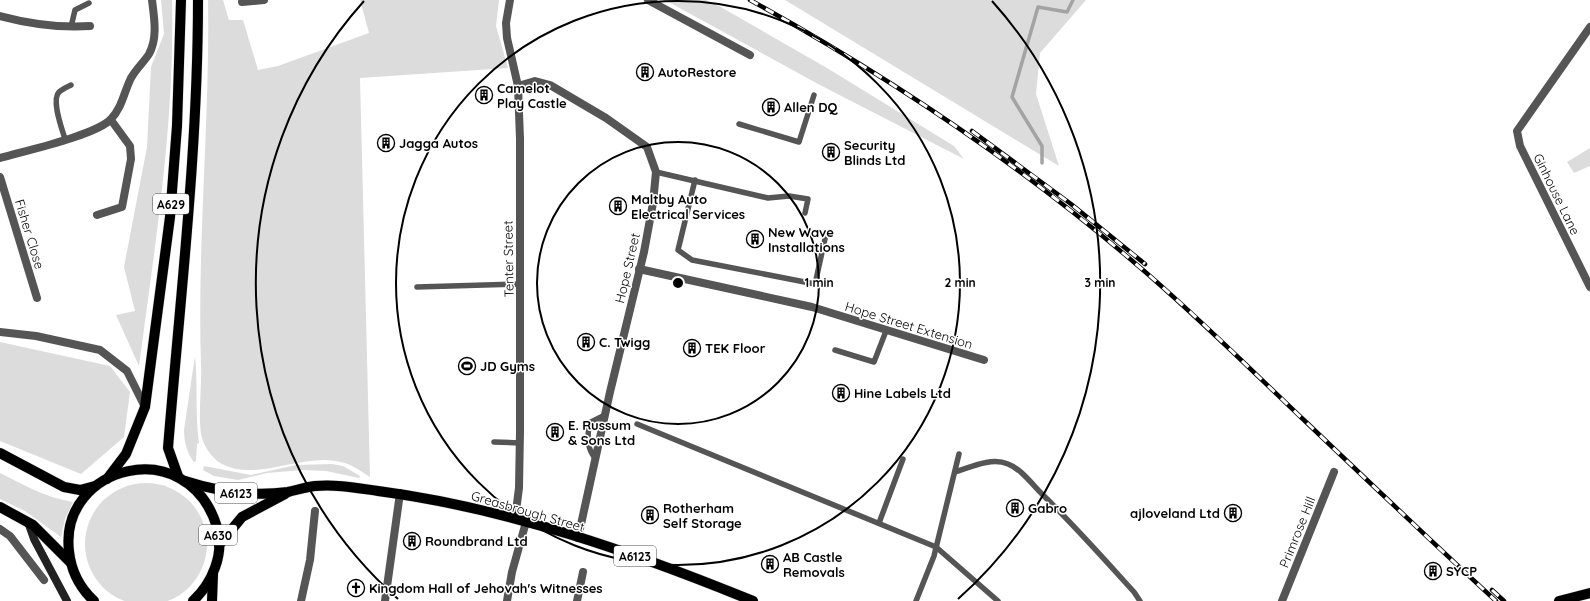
<svg xmlns="http://www.w3.org/2000/svg" width="1590" height="601" font-family="Quicksand,sans-serif">
<style>
.green{fill:#dcdcdc}
.lines{fill:none;stroke-linecap:round;stroke-linejoin:round}
.stream{stroke:#a3a3a3;stroke-width:3.5}
.primary-casing{stroke:#dbdbdb;stroke-width:11}
.lane{stroke:#555;stroke-width:5.5}
.street{stroke:#555;stroke-width:8}
.secondary{stroke:#222;stroke-width:8}
.primary{stroke:#000;stroke-width:10}
.rail-casing{stroke:#000;stroke-width:4.5}
.rail{stroke:#fff;stroke-width:3;stroke-dasharray:9;stroke-linecap:butt}
.ring{fill:none;stroke:#000;stroke-width:2}
.labels{text-anchor:middle;dominant-baseline:central;stroke-width:3;stroke-linejoin:round;paint-order:stroke}
.shield{fill:#fff;stroke:#4c4c4c;stroke-width:1}
.shield-label{font-size:12px;font-weight:bold;fill:#000}
.poi-label{font-size:13px;font-weight:bold;fill:#000;stroke:#fff;text-anchor:start}
.street-label{font-size:13px;fill:#000;stroke:#fff}
.centre{fill:#000;stroke:#fff;stroke-width:2}
.ring-label{font-size:12px;text-anchor:middle;font-weight:bold;fill:#000;stroke:#fff;stroke-width:3;stroke-linejoin:round;paint-order:stroke}
</style>
<rect width="100%" height="100%" fill="#fff"/>
<g class="green">
<path d="M161,0H172C175,123 155,245 139,366L116,315L135,311L124,267L147,147L151,67L164,34Z"/>
<path d="M208,0H223L229,20H243L258,70L278,66L369,33L360,0H499L496,26L508,68L360,78L370,477C362,472 354,466 345,463C305,450 259,483 222,464C211,458 203,445 201,434C198,412 202,387 201,365C197,243 210,122 208,0Z"/>
<path d="M665,0H706L719,6L827,68L954,146L964,159L818,84Z"/>
<path d="M785,0H1086L1040,53L1036,94L1059,166Z"/>
<path d="M1590,148V166L1574,173L1567,162Z"/>
<path d="M0,342L110,366L130,392L124,437L81,474L0,441Z"/>
<path d="M195,356C198,385 195,414 199,443L197,444L196,461L194,462C187,453 184,442 184,430Z"/>
<path d="M332,464L343,466L360,476L359,478L326,471L303,470L267,473L238,480L214,476L203,470L204,466L251,475L296,465Z"/>
<path d="M0,473C26,486 44,497 73,502L65,519L61,537L25,511L0,499Z"/>
<circle cx="146" cy="544" r="61"/>
</g>
<g class="lines">
<path class="stream" d="M1042,163V146L1012,97L1038,7L1067,12L1073,0"/>
<g class="primary-casing">
<g id="primary">
<path d="M0,453L64,487L80,490L95,486"/>
<path d="M178,476L168,448C180,299 198,150 198,0"/>
<path d="M107,479L126,454L145,407L170,217L177,126L181,0"/>
<path d="M185,481C219,492 252,497 288,492C297,490 306,487 315,486C336,484 357,488 378,491C507,508 633,552 753,601"/>
<path d="M0,507L33,525L70,562"/>
<path d="M219,545L242,517L285,494"/>
<path d="M94,601C79,587 71,571 69,551C59,465 188,432 217,527C225,554 212,583 193,601"/>
<path d="M212,601L213,574"/>
<path d="M1559,601L1590,593"/>
</g>
</g>
<g class="lane">
<path d="M71,27L75,10L89,3"/>
<path d="M739,124L799,142L814,95"/>
<path d="M65,139C62,129 51,100 59,92C62,89 67,87 71,85"/>
<path d="M656,172L768,198L789,196L808,199L805,213"/>
<path d="M695,180L678,250L692,260L815,284L825,239"/>
<path d="M417,287L521,284"/>
<path d="M835,350L874,362L886,331"/>
<path d="M637,424L936,547L998,601"/>
<path d="M494,442L520,443"/>
<path d="M595,458C586,447 588,437 589,423L605,415"/>
<path d="M955,472C971,467 991,457 1008,464C1021,469 1032,484 1042,494C1074,525 1104,559 1134,592L1140,601"/>
<path d="M879,523L903,459"/>
<path d="M916,601L934,556L959,454"/>
</g>
<g class="street">
<path d="M510,0L506,23L507,38L518,86L520,139V431L519,488L515,519"/>
<path d="M648,0L750,55"/>
<path d="M242,2L264,0"/>
<path d="M0,16C30,24 58,28 90,26"/>
<path d="M1590,27L1517,131L1520,146L1590,287"/>
<path d="M518,86L535,81L550,85L606,118L647,147L656,172L653,203L644,252L610,392L578,538"/>
<path d="M0,158C24,151 97,135 111,119C122,108 124,92 131,78C136,69 144,62 149,54C158,38 154,17 152,0"/>
<path d="M0,177L37,298"/>
<path d="M97,215L122,207L131,159L130,146L111,120"/>
<path d="M639,269L812,307L984,360"/>
<path d="M0,332L36,336L100,350L127,371L145,407"/>
<path d="M0,529L10,536L44,580"/>
<path d="M301,601L310,560L315,511"/>
<path d="M385,601L400,493"/>
<path d="M507,601L512,572L526,522"/>
<path d="M577,601L583,572"/>
<path d="M1282,601L1334,472"/>
</g>
<path class="secondary" d="M28,522L34,539L67,601"/>
<use href="#primary" class="primary"/>
<g class="rail-casing">
<g id="rail">
<path d="M750,0C886,75 1018,163 1136,264C1195,314 1250,369 1306,422C1369,482 1432,542 1496,601"/>
<path d="M972,131L1071,204L1145,264"/>
<path d="M1492,590L1504,601"/>
</g>
</g>
<use href="#rail" class="rail"/>
</g>
<g class="ring">
<circle cx="678" cy="283" r="141"/>
<circle cx="678" cy="283" r="282"/>
<path d="M398 599A422 422 0 0 1 364 1M992 1A422 422 0 0 1 958 599"/>
</g>
<defs>
<g id="building-ring" transform="scale(0.9)"><circle r="9.5" fill="#fff" stroke="#000" stroke-width="1.5"/><path d="M-4-6H4V6H1V3H-1V6H-4ZM-2.5-4.3h1.7v1.8h-1.7ZM.8-4.3h1.7v1.8H.8ZM-2.5-1h1.7V.8h-1.7ZM.8-1h1.7V.8H.8Z" fill="#000"/></g>
<g id="stadium-ring" transform="scale(0.9)"><circle r="9.5" fill="#fff" stroke="#000" stroke-width="1.5"/><path d="M0-5a6.5 5 0 1 0 0 10a6.5 5 0 1 0 0-10ZM-3.5-1.8h7v3.6h-7Z" fill="#000"/></g>
<g id="church-ring" transform="scale(0.9)"><circle r="9.5" fill="#fff" stroke="#000" stroke-width="1.5"/><path d="M-1.2-6h2.4v3.5h3.3v2.4h-3.3V6h-2.4V-.1h-3.3v-2.4h3.3Z" fill="#000"/></g>
</defs>
<g fill-rule="evenodd">
<use href="#building-ring" x="645" y="72"/>
<use href="#building-ring" x="484" y="95"/>
<use href="#building-ring" x="771" y="107"/>
<use href="#building-ring" x="386" y="143"/>
<use href="#building-ring" x="831" y="152"/>
<use href="#building-ring" x="618" y="206"/>
<use href="#building-ring" x="755" y="239"/>
<use href="#building-ring" x="586" y="342"/>
<use href="#building-ring" x="692" y="348"/>
<use href="#stadium-ring" x="467" y="366"/>
<use href="#building-ring" x="841" y="393"/>
<use href="#building-ring" x="555" y="432"/>
<use href="#building-ring" x="1015" y="508"/>
<use href="#building-ring" x="1233" y="513"/>
<use href="#building-ring" x="650" y="515"/>
<use href="#building-ring" x="412" y="541"/>
<use href="#building-ring" x="770" y="564"/>
<use href="#building-ring" x="1433" y="571"/>
<use href="#church-ring" x="356" y="588"/>
</g>
<g class="labels">
<g class="shield">
<rect x="153" y="194" width="36" height="20" rx="3"/>
<rect x="215" y="483" width="42" height="20" rx="3"/>
<rect x="199" y="525" width="38" height="20" rx="3"/>
<rect x="614" y="546" width="42" height="20" rx="3"/>
</g>
<g class="shield-label">
<text x="171" y="204">A629</text>
<text x="236" y="493">A6123</text>
<text x="218" y="535">A630</text>
<text x="635" y="556">A6123</text>
</g>
<g class="poi-label">
<text x="658" y="72">AutoRestore</text>
<text x="497" y="88">Camelot<tspan x="497" dy="15">Play Castle</tspan></text>
<text x="784" y="107">Allen DQ</text>
<text x="399" y="143">Jagga Autos</text>
<text x="844" y="145">Security<tspan x="844" dy="15">Blinds Ltd</tspan></text>
<text x="631" y="199">Maltby Auto<tspan x="631" dy="15">Electrical Services</tspan></text>
<text x="768" y="232">New Wave<tspan x="768" dy="15">Installations</tspan></text>
<text x="599" y="342">C. Twigg</text>
<text x="705" y="348">TEK Floor</text>
<text x="480" y="366">JD Gyms</text>
<text x="854" y="393">Hine Labels Ltd</text>
<text x="568" y="425">E. Russum<tspan x="568" dy="15">&amp; Sons Ltd</tspan></text>
<text x="663" y="508">Rotherham<tspan x="663" dy="15">Self Storage</tspan></text>
<text x="1028" y="508">Gabro</text>
<text x="1220" y="513" text-anchor="end">ajloveland Ltd</text>
<text x="425" y="541">Roundbrand Ltd</text>
<text x="783" y="557">AB Castle<tspan x="783" dy="15">Removals</tspan></text>
<text x="1446" y="571">SYCP</text>
<text x="369" y="588">Kingdom Hall of Jehovah's Witnesses</text>
</g>
<g class="street-label">
<text transform="translate(1557 194) rotate(64)">Ginhouse Lane</text>
<text transform="translate(30 234) rotate(73)">Fisher Close</text>
<text transform="translate(508 259) rotate(-91)">Tenter Street</text>
<text transform="translate(627 268) rotate(-77)">Hope Street</text>
<text transform="translate(909 325) rotate(17)">Hope Street Extension</text>
<text transform="translate(528 511) rotate(16)">Greasbrough Street</text>
<text transform="translate(1297 532) rotate(-68)">Primrose Hill</text>
</g>
</g>
<circle cx="678" cy="283" r="6" class="centre"/>
<g class="ring-label">
<text x="819" y="287">1 min</text>
<text x="960" y="287">2 min</text>
<text x="1100" y="287">3 min</text>
</g>
</svg>
